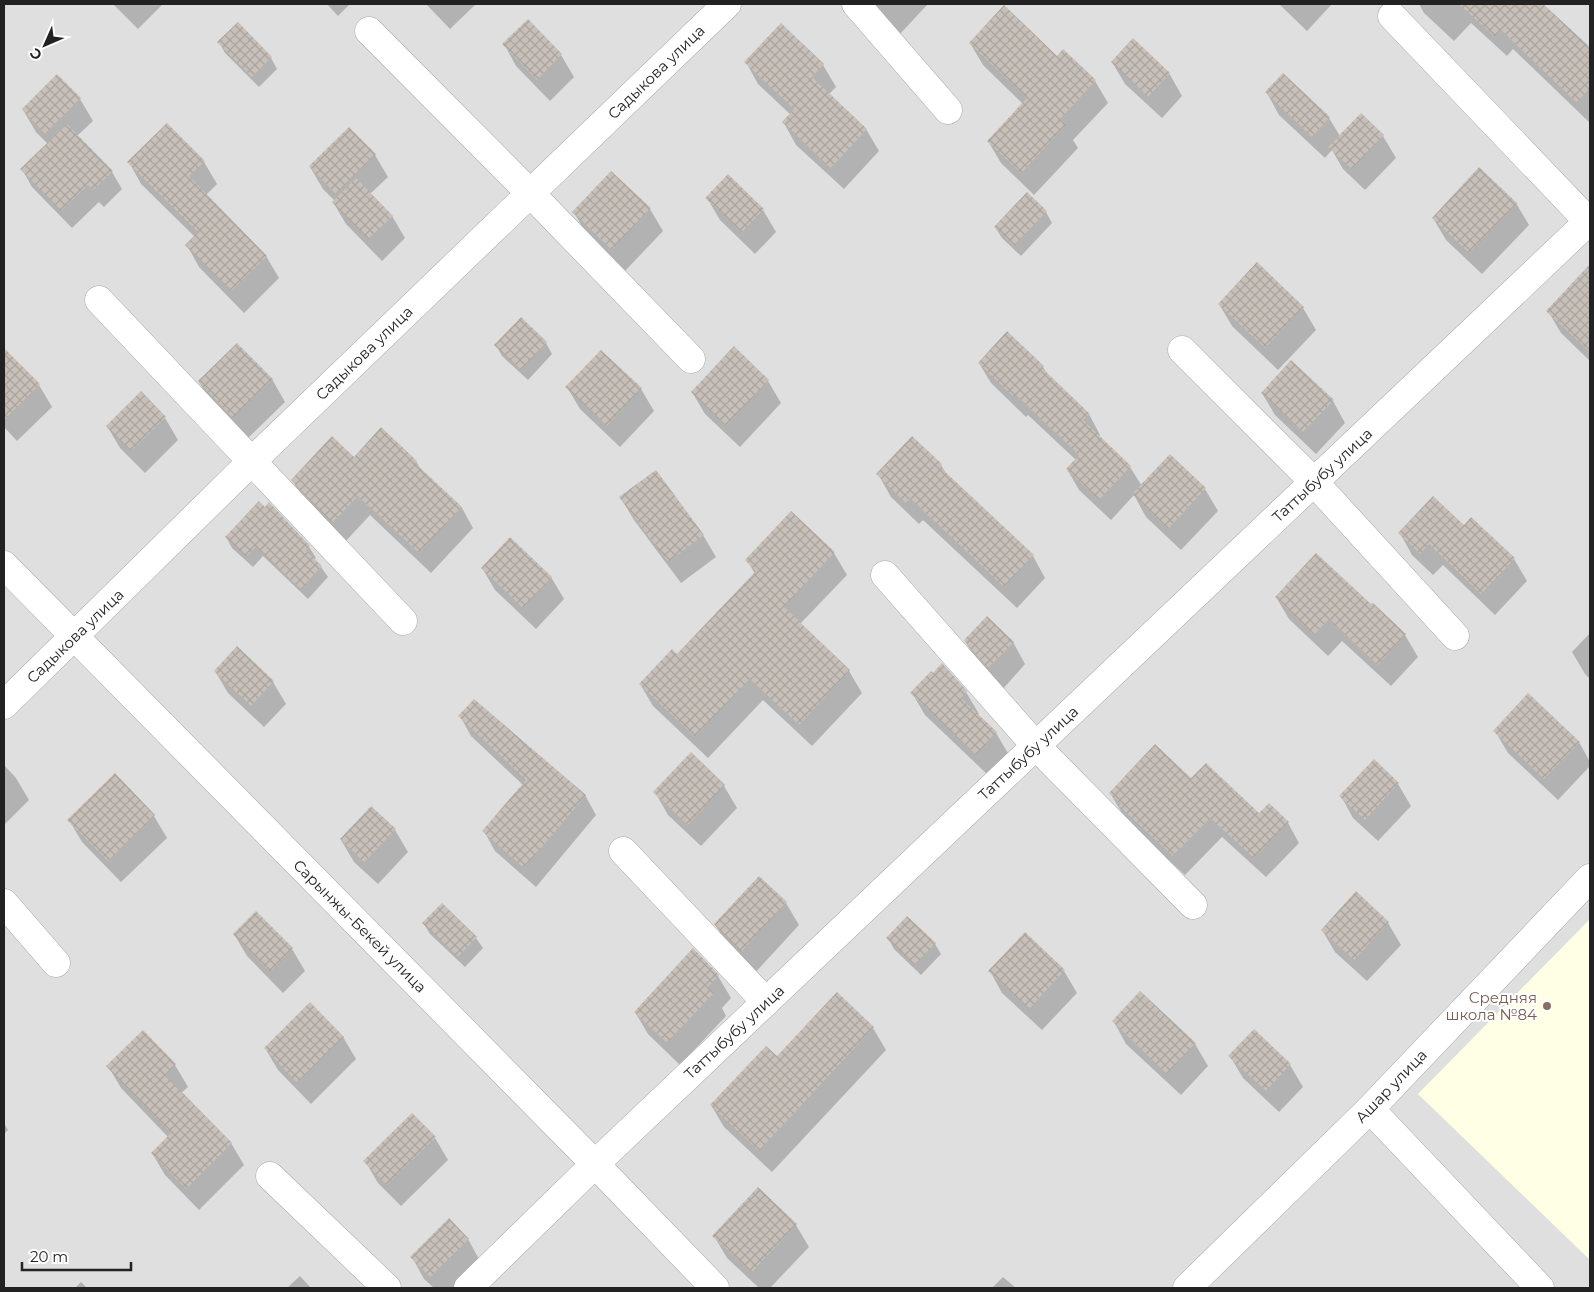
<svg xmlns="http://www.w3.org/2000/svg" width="1594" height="1292" font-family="Montserrat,sans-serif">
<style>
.residential{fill:#e0dfdf}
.education{fill:#ffffe5}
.shadow{fill:#0003}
.building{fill:url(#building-cross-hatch)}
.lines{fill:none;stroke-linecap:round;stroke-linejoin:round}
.minor-casing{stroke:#a9a9a9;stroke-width:29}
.minor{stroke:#fff;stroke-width:28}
.education-dot{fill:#8d6e63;stroke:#fff;stroke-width:2}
.labels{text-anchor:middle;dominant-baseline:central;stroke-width:4;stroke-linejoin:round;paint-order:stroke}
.street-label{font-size:15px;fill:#222;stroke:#fff}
.education-label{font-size:15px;fill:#785e54;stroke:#fff;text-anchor:end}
</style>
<defs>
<pattern id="building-cross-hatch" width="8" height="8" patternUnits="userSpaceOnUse" patternTransform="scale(1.25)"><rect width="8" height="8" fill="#c7bfb8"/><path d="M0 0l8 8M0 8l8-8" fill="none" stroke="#aba49e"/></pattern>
</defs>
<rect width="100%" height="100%" fill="#f2efe9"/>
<rect class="residential" x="4" y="4" width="1586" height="1284"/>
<path class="education" d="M1590,919V1260L1418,1094Z"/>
<g class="shadow">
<path d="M113,4H163L138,29Z"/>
<path d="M327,4H350L338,16Z"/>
<path d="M426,4H476L450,29Z"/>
<path d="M871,4H928L899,35Z"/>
<path d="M1279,4H1330L1331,5L1307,31Z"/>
<path d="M1419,4H1528L1565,39L1572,32L1590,49V121L1589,122L1513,49L1507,56L1471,23L1454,41L1424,13Z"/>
<path d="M528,20L561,55L574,77L550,101L516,66L504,44Z"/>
<path d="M238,24L271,58L277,69L259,87L225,53L219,42Z"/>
<path d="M970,43L1057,58L1063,51L1095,81L1108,103L1073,140L1078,148L1034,195L1001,163L988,141L1023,104L983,65Z"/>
<path d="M746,62L823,65L836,87L829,94L866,129L879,151L844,189L796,145L784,123L791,115L758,84Z"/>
<path d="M1112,62L1169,73L1182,96L1162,118L1125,84Z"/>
<path d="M1267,93L1329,118L1340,136H1383L1396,158L1365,190L1343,169L1332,150L1325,158L1279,115Z"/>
<path d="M80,99L93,121L77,136L112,172L122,189L104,207L99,202L72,228L32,187L22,169L48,144L36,132L23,110Z"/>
<path d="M349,129L375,155L388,177L370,194L392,216L405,238L382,261L346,224L333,202L335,201L323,189L310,167Z"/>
<path d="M129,162H204L217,184L206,195L266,256L279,278L244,313L199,267L187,245L195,237L141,184Z"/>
<path d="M611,173L650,209L663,231L625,271L586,234L574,212Z"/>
<path d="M1027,194L1046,212L1052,223L1021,256L1002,238L995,227Z"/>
<path d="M707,198L763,210L776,232L755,254L720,220Z"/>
<path d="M1516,203L1529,225L1482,274L1446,240L1433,218Z"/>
<path d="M1582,275L1590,283V361L1561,333L1548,311Z"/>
<path d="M1219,304L1303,308L1316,330L1278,370L1232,326Z"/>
<path d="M521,319L546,343L552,354L528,380L502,356L496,345Z"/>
<path d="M734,348L768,381L781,403L740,447L705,414L692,392Z"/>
<path d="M979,363L1043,367L1049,377L1089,414L1100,435L1099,436L1130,467L1142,486L1205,489L1218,511L1181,550L1146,517L1134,495L1111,520L1079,490L1067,469L1076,460L1028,415L1026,417L991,383Z"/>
<path d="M4,367L39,385L52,407L17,441L4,427Z"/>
<path d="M272,379L285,402L246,440L212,404L199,382Z"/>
<path d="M567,387L641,389L654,411L620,447L580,409Z"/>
<path d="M141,393L165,418L178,440L145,473L120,448L107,426Z"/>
<path d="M1262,393L1333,401L1345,423L1316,454L1275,415Z"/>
<path d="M354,459L416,461L421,470L462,508L473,528L431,573L370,515L344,543L304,500L292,480Z"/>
<path d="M941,465L947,475L1033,556L1045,578L1017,608L923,520L919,524L891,497L878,474Z"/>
<path d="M621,498L703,535L716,557L681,583L634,520Z"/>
<path d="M269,504L309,547L316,558L314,560L321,567L328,577L308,599L263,556L253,567L232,548L226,537Z"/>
<path d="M791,513L834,553L847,575L800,624L849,671L862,693L812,746L763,700L708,758L653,706L640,684L677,656L755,574L747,560Z"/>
<path d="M1472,518L1514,559L1527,581L1495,615L1443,565L1433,575L1412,555L1400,533L1464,526Z"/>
<path d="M482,568L551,577L564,599L536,629L495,590Z"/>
<path d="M1276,597L1371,606L1373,604L1405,635L1418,657L1391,686L1342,641L1328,656L1289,619Z"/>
<path d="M1590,633V679L1585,674L1572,652Z"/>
<path d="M965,641L1013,642L1025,664L1002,690L978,663Z"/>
<path d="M237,648L273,682L286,704L264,727L228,693L215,671Z"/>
<path d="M966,692L979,714L977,715L996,733L1009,755L989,776L925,715L912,693Z"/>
<path d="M460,716L585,795L596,815L536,887L495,851L484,831L523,785L471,736Z"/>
<path d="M1495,731L1579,742L1590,762V766L1558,800L1508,753Z"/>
<path d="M4,765L16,778L29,800L4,825Z"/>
<path d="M1191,780L1259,814L1288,823L1299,843L1266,877L1222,837L1185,875L1132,826L1122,813L1110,793Z"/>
<path d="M1398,784L1411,806L1378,841L1353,818L1341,796Z"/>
<path d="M724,786L737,808L701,846L668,815L655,792Z"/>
<path d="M154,816L167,838L121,882L82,842L69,820Z"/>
<path d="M395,830L408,852L378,884L354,862L341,840Z"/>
<path d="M759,878L786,903L799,925L754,974L728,946L715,924Z"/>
<path d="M442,905L476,938L483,948L465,967L430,934L424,924Z"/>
<path d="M1388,923L1401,945L1367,981L1335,952L1322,930Z"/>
<path d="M234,934L292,949L305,971L283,993L247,956Z"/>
<path d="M1025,934L1064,971L1077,993L1042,1030L1002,993L990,971Z"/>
<path d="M888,938L935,944L941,954L921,975L894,949Z"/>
<path d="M693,950L718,976L731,998L722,1008L726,1016L680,1065L648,1034L635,1012Z"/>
<path d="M1140,993L1195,1044L1208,1066L1181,1095L1126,1044L1114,1022Z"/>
<path d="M873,1028L886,1050L772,1172L724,1127L711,1105L777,1058Z"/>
<path d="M343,1037L356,1059L311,1104L278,1070L265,1048Z"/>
<path d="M1230,1056L1290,1065L1303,1087L1279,1112L1243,1078Z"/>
<path d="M175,1065L188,1087L181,1093L231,1143L244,1165L199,1210L165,1175L152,1153L168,1137L121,1088L108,1066Z"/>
<path d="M412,1115L435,1138L448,1160L401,1206L378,1183L365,1161Z"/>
<path d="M4,1123L8,1130L4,1134Z"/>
<path d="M758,1189L796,1225L809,1247L770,1288H759L727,1258L714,1236Z"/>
<path d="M468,1239L480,1261L453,1288H434L424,1279L412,1257Z"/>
<path d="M300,1276L311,1288H287Z"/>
<path d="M1003,1277L1016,1288H992Z"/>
<path d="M81,1282L87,1288H75Z"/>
</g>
<g class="building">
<path d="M1459,4H1543L1590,47V88L1577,103L1501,30L1495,37Z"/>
<path d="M1004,5L1057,56L1063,49L1096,80L1060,119L1066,125L1021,173L987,141L1027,98L969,43Z"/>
<path d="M528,19L562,54L537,80L502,44Z"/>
<path d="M238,22L272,57L252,77L217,42Z"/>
<path d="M781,23L824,64L812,77L867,129L831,168L782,122L794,109L744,62Z"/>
<path d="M1133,38L1170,73L1148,97L1111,62Z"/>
<path d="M1283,73L1330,117L1312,137L1265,92Z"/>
<path d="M57,74L81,98L45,134L22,109Z"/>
<path d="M1361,113L1384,135L1352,169L1328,147Z"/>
<path d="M167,123L205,161L189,176L267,256L231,291L185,245L198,232L127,162Z"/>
<path d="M67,124L113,171L93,190L88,185L61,211L20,169Z"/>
<path d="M349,127L376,154L336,194L309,166Z"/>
<path d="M1479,167L1517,203L1469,253L1432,218Z"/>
<path d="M611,171L651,208L612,250L572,212Z"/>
<path d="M728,174L764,209L742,232L705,198Z"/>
<path d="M356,178L393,216L368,239L332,202Z"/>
<path d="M1027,192L1047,211L1014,246L994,227Z"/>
<path d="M1257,262L1304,307L1265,348L1218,304Z"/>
<path d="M1590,264V352L1546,311Z"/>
<path d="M521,317L547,342L521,370L494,345Z"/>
<path d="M1007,331L1044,366L1042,368L1090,414L1083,420L1131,466L1099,500L1066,469L1079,455L1016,395L1014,397L978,363Z"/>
<path d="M237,343L273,379L233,418L198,381Z"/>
<path d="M734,346L769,380L726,426L691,392Z"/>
<path d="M4,348L40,384L4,420Z"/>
<path d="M601,350L642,388L607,426L565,387Z"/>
<path d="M1291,360L1334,400L1303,432L1261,393Z"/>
<path d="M141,391L166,417L131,451L106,426Z"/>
<path d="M381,427L417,461L415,463L462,507L419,553L358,496L332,523L291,480L332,436L354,457Z"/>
<path d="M912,436L942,464L940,467L1034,555L1004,587L910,498L906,503L876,474Z"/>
<path d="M1170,454L1206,488L1168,529L1132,494Z"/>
<path d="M656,470L704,535L668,562L619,497Z"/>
<path d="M1433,496L1464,525L1471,517L1515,558L1481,594L1429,544L1420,554L1398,533Z"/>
<path d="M259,501L265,507L269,502L310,546L306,551L322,566L301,589L256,547L246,557L225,537Z"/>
<path d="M791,511L835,552L784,607L850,670L799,725L750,679L695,737L639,684L672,649L677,654L756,571L745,560Z"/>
<path d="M510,537L552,577L523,608L481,568Z"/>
<path d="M1316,553L1371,604L1373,603L1406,634L1378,665L1329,619L1314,635L1275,597Z"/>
<path d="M987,616L1014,642L988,668L964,640Z"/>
<path d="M237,646L274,681L251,706L214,671Z"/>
<path d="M942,663L967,691L961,698L997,732L976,755L910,693L931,671L933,673Z"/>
<path d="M1528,693L1580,742L1544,779L1493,731Z"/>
<path d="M474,699L586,795L524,868L482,831L526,780L458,716Z"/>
<path d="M1155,744L1191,778L1206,763L1259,813L1269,803L1289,822L1254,858L1210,818L1173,856L1119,806L1121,804L1109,793Z"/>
<path d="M691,752L725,785L688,825L653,792Z"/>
<path d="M1374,759L1399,783L1365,820L1339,796Z"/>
<path d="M115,773L155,815L108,861L67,820Z"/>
<path d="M371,806L396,829L364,862L340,839Z"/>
<path d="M759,876L787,902L741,952L714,924Z"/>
<path d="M1356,891L1389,922L1354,960L1321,930Z"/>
<path d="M442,903L477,937L458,957L422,923Z"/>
<path d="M256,911L293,948L270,972L233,934Z"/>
<path d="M907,916L936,943L915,965L886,938Z"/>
<path d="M1025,932L1065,970L1029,1009L988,971Z"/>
<path d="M693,948L719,975L708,987L714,993L667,1043L634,1012Z"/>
<path d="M1140,991L1196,1043L1167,1074L1112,1021Z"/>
<path d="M837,992L874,1027L759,1151L710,1105L766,1046L777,1056Z"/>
<path d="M310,1002L344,1037L297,1083L264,1048Z"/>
<path d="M1254,1029L1291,1064L1266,1091L1228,1056Z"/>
<path d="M143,1030L176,1064L165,1075L232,1143L186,1189L151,1153L171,1133L106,1066Z"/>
<path d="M412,1113L436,1137L387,1185L363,1161Z"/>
<path d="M758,1187L797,1224L752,1272L712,1236Z"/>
<path d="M449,1218L469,1239L430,1277L410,1257Z"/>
</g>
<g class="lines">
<g class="minor-casing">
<g id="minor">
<path d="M856,4L948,110"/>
<path d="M1392,16L1589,222"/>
<path d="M369,31L530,193L691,359"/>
<path d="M99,300L403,621"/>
<path d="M1182,350L1314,482L1455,636"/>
<path d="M4,565L595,1164L715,1288"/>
<path d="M885,575L1036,746L1193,905"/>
<path d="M4,705L252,461L727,4"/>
<path d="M623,851L766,1002"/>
<path d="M4,903L56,963"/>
<path d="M1370,1109L1540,1288"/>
<path d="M270,1176L387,1288"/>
<path d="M468,1288L595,1164L1590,220"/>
<path d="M1187,1288L1370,1109L1590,878"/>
</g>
</g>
<use href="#minor" class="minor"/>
</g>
<circle class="education-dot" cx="1547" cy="1006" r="5"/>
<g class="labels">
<g class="street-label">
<text transform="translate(656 72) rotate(-44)">Садыкова улица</text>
<text transform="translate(364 353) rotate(-44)">Садыкова улица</text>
<text transform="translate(1322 475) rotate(-43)">Таттыбубу улица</text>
<text transform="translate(75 636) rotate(-44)">Садыкова улица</text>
<text transform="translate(1028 753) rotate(-43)">Таттыбубу улица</text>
<text transform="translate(360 926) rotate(45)">Сарынжы-Бекей улица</text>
<text transform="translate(734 1032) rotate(-43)">Таттыбубу улица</text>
<text transform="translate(1391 1086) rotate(-46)">Ашар улица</text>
</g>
<g class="education-label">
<text x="1537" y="997">Средняя<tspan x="1537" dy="17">школа №84</tspan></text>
</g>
</g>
<rect width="1594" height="1292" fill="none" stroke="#222222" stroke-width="10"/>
<g transform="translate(45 45) rotate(225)" stroke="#ffffff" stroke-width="4" paint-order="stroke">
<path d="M0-4L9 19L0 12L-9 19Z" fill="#222222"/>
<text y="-8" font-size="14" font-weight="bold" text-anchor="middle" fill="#222222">С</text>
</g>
<path d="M22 1262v8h109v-8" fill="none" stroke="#222222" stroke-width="2.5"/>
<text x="30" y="1262" font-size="15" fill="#222222" stroke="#ffffff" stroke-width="4" paint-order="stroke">20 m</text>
</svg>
